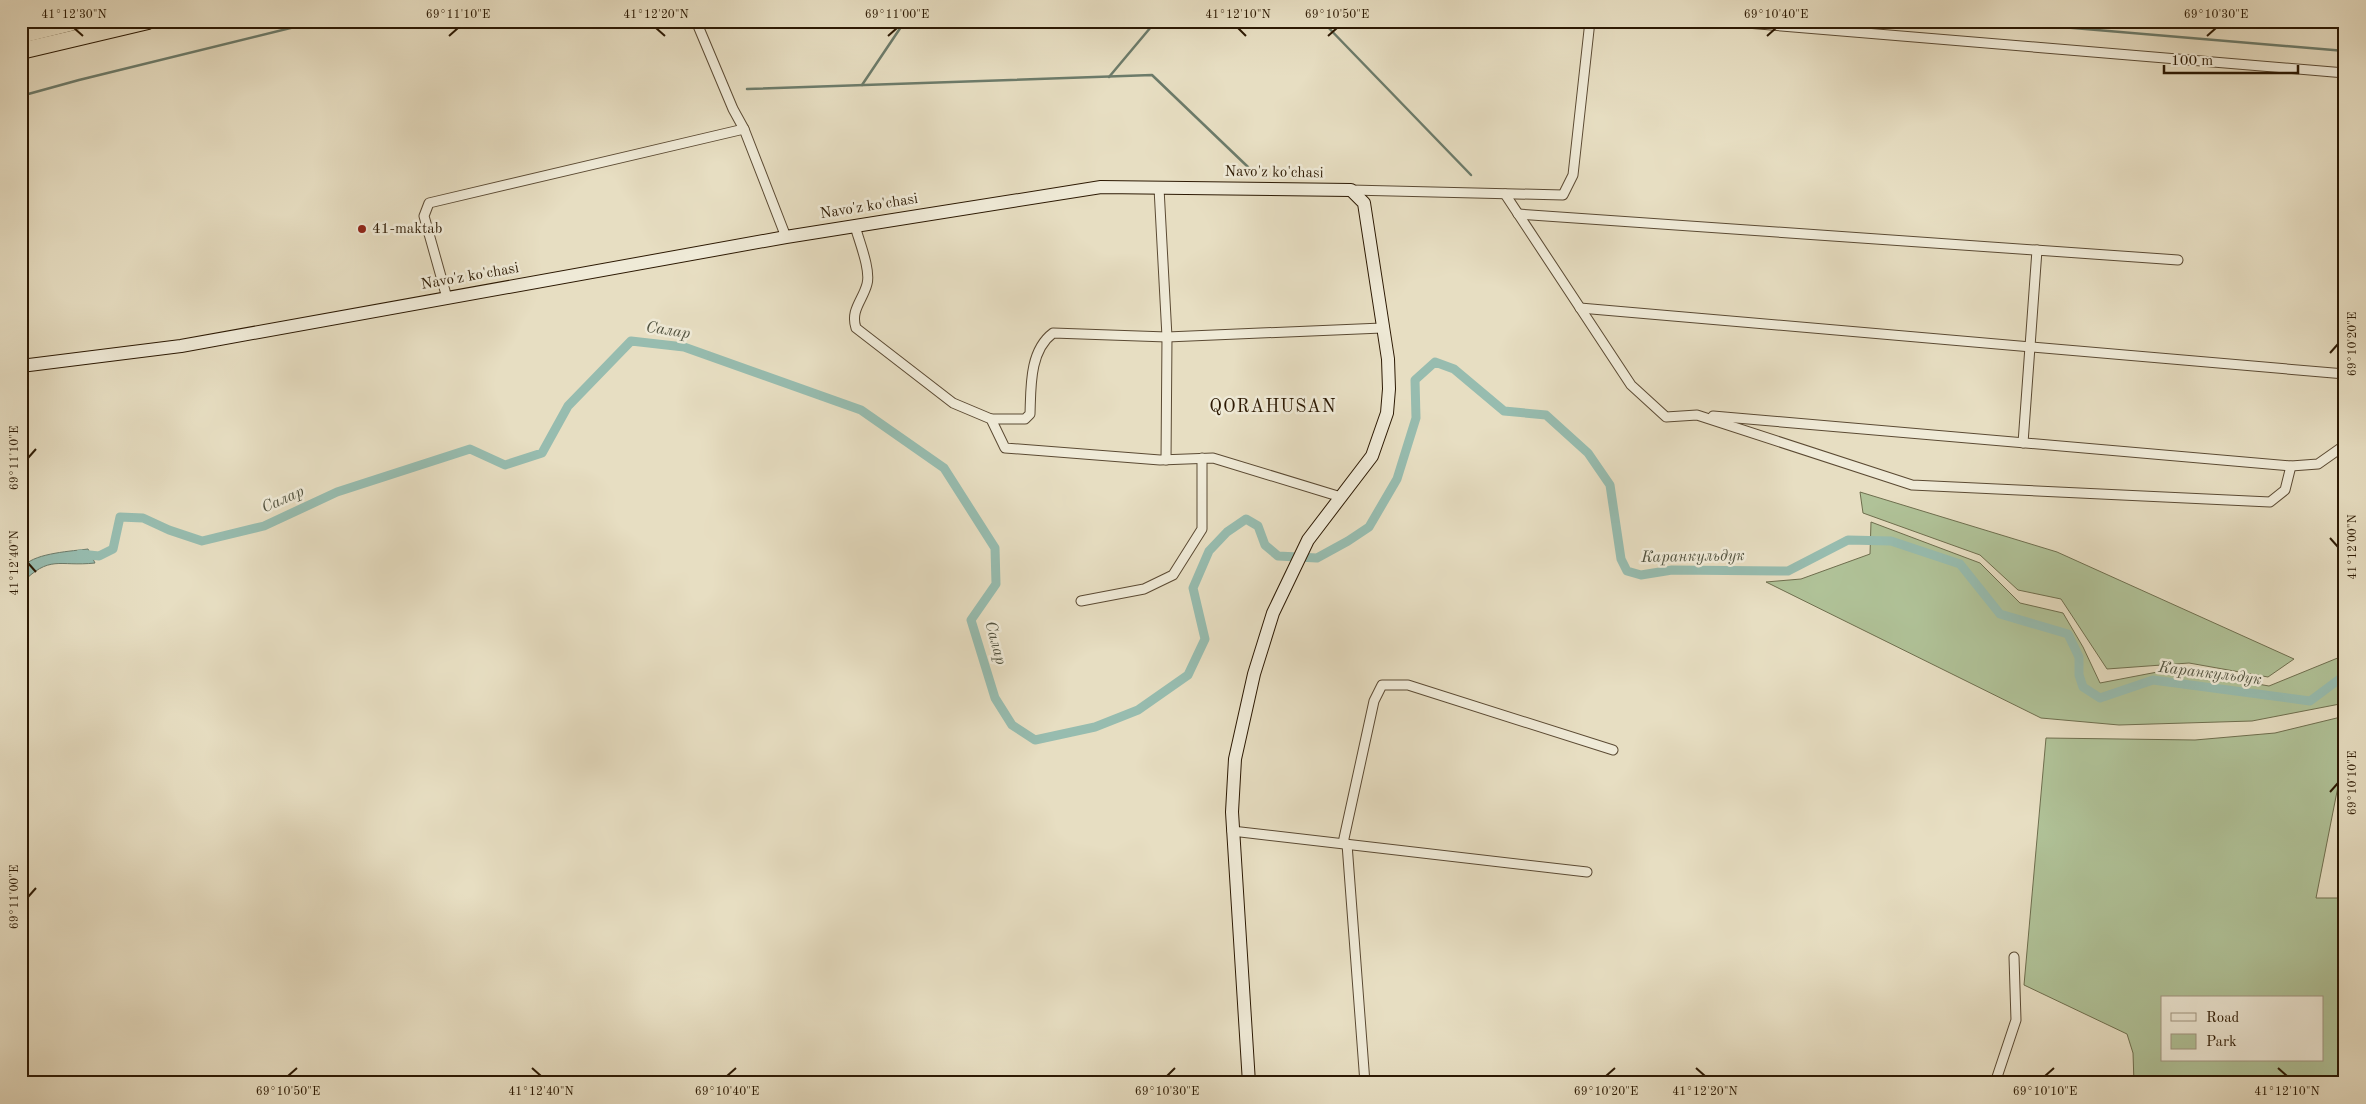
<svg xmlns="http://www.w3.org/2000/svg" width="2366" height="1104" font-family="'Old Standard TT',serif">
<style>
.green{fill:#b0c298;stroke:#6e6e4e;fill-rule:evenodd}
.water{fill:#97bcaf;stroke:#6c7b6a}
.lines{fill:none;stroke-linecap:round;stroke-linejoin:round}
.stream{stroke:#6c7b6a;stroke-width:2.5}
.canal{stroke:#97bcaf;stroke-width:9}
.street-casing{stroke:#5b4a33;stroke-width:11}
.secondary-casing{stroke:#2c1903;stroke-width:14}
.highway-casing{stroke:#2c1903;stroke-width:18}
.street{stroke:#efead7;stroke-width:9}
.secondary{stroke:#efead7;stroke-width:12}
.highway{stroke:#e7dec2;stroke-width:16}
.ticks{fill:none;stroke:#2c1903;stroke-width:2}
.poi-dot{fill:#8f2418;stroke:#efead7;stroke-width:2}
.labels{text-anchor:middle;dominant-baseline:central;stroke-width:5;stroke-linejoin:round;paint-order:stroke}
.street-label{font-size:15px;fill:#2c1903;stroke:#efead7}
.poi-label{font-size:15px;fill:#2c1903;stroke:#efead7;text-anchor:start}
.water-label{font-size:16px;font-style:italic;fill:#51523f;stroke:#efead7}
.quarter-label{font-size:18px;letter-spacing:1px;fill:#2c1903;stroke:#efead7}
.neatline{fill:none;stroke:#2c1903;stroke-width:2}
.ticks-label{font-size:12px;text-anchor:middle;fill:#2c1903}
</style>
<rect width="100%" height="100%" fill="#e7dec2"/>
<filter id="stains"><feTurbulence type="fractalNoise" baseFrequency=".004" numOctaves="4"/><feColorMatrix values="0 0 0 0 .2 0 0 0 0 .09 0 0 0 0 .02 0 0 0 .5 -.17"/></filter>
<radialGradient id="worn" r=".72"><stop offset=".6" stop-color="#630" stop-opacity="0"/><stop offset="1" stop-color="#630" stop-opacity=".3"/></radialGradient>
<g class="green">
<path d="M1860,492L2057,552L2294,659L2268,677L2189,663L2107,669L2061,599L2018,590L1980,555L1863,513Z"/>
<path d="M1871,522L1980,563L2020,603L2063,613L2083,647L2100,683L2173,669L2269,686L2345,655V703L2252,721L2119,725L2041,718L1766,582L1801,579L1870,554Z"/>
<path d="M2345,716V751L2316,898H2345V1083H2134L2133,1053L2127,1034L2024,985L2046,738L2195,740L2275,733ZM2162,998H2322V1060H2162Z"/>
</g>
<path class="water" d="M88,549L95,563C58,567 50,554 21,584C21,577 20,570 25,565C36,553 73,551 88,549Z"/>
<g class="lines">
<g class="stream">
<path d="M1322,21L1471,175"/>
<path d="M1992,21L2345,51"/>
<path d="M1109,77L1156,21"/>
<path d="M862,85L905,21"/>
<path d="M747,89L1152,75L1248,167"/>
<path d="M21,96L79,80L319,21"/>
</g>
<path class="canal" d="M80,554L99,556L113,549L120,517L143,518L169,530L202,541L264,526L337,492L470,449L505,465L542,453L568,406L631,341L684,347L861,410L944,468L995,548L996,584L971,620L995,698L1012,725L1035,740L1095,727L1138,710L1188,675L1205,639L1193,588L1209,551L1227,532L1246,519L1258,526L1265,545L1278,556L1317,558L1348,541L1369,527L1397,479L1416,418L1415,380L1435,362L1454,369L1504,411L1546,415L1588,453L1610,485L1621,559L1627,571L1641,575L1672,570L1788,571L1848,540L1891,541L1960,564L2000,614L2068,634L2079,657V675L2083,687L2100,698L2153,680L2310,701L2345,675"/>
<g class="street-casing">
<g id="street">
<path d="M696,21L733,109L744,129L786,237"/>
<path d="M1722,21L2345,73"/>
<path d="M1159,188L1167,337L1166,460"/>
<path d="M1351,190L1563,195L1573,175L1590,21"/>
<path d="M1505,194L1631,385L1666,417L1697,415L1912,485L2270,502L2285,490L2291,466"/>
<path d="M1518,214L2178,260"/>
<path d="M855,226C859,241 871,270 867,284C863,300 850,310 856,328L953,403L991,419L1005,448L1160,460L1213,458L1341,497"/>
<path d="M447,298L424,216L429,203L744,129"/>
<path d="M1580,308L2345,374"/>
<path d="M1713,416L2291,466L2318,464L2345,445"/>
<path d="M991,419H1025L1030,414C1031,388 1029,351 1053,333L1167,337L1382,328"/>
<path d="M2023,443L2037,250"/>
<path d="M1081,601L1144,589L1173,575L1202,529V458"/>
<path d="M1232,831L1587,872"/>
<path d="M1343,843L1374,701L1382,685H1408L1613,750"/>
<path d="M1347,844L1365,1083"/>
<path d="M1995,1083L2016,1020L2014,957"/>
</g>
</g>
<g class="secondary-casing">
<path id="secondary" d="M21,366L181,346L786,237L1101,187L1351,190L1364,203L1388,359L1389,389L1387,413L1372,456L1308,540L1273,613L1254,674L1235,759L1232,812L1249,1083"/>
</g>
<g class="highway-casing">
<g id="highway">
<path d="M21,35L78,21"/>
<path d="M21,51L148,21"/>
</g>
</g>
<use href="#street" class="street"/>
<use href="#secondary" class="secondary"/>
<use href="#highway" class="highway"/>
</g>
<path class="ticks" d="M74,28L83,36M656,28L665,36M1238,28L1246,36M449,36L458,28M888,36L897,28M1328,36L1337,28M1767,36L1776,28M2207,36L2216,28M2330,353L2338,344M28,458L36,449M2330,538L2338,547M28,563L36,572M2330,792L2338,783M28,897L36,888M532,1068L541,1076M1696,1068L1705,1076M2278,1068L2287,1076M288,1076L297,1068M727,1076L736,1068M1167,1076L1175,1068M1606,1076L1615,1068M2045,1076L2054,1068"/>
<circle class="poi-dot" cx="362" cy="229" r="5"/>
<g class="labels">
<g class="street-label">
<text transform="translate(1274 173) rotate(1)">Navo'z ko'chasi</text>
<text transform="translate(869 207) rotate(-9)">Navo'z ko'chasi</text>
<text transform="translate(470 277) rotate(-10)">Navo'z ko'chasi</text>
</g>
<g class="poi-label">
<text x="372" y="229">41-maktab</text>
</g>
<g class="water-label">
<text transform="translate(668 331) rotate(9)">Салар</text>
<text transform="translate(283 500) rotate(-24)">Салар</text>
<text transform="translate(1693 557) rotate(-1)">Каранкульдук</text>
<text transform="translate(995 643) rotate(75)">Салар</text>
<text transform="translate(2210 674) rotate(7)">Каранкульдук</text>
</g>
<g class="quarter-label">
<text x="1273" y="407">QORAHUSAN</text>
</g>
</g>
<rect width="2366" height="1104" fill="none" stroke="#e7dec2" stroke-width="55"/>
<rect x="2161" y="996" width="162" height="65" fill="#efead7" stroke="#a19682"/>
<rect x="2171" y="1013" width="25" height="8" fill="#efead7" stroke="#a19682"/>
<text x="2206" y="1022" font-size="15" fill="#2c1903">Road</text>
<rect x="2171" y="1034" width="25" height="15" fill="#b0c298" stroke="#a19682"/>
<text x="2206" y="1046" font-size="15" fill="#2c1903">Park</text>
<path d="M2164 65v8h134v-8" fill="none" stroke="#2c1903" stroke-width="2.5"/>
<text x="2171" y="65" font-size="15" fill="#2c1903" stroke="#efead7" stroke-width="4" paint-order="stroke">100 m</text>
<rect x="28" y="28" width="2310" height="1048" class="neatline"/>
<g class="ticks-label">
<text x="74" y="18">41°12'30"N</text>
<text x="458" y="18">69°11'10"E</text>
<text x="656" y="18">41°12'20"N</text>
<text x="897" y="18">69°11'00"E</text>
<text x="1238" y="18">41°12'10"N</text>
<text x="1337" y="18">69°10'50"E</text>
<text x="1776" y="18">69°10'40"E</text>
<text x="2216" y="18">69°10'30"E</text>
<text transform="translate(2352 344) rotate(-90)" y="4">69°10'20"E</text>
<text transform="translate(14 458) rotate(-90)" y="4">69°11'10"E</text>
<text transform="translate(2352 547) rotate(-90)" y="4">41°12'00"N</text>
<text transform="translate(14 563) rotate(-90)" y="4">41°12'40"N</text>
<text transform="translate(2352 783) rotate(-90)" y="4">69°10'10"E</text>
<text transform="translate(14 897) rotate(-90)" y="4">69°11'00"E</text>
<text x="288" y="1095">69°10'50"E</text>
<text x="541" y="1095">41°12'40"N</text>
<text x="727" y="1095">69°10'40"E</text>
<text x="1167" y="1095">69°10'30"E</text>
<text x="1606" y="1095">69°10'20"E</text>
<text x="1705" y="1095">41°12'20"N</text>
<text x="2045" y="1095">69°10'10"E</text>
<text x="2287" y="1095">41°12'10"N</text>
</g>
<rect width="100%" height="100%" filter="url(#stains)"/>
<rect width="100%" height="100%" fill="url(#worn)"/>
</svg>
